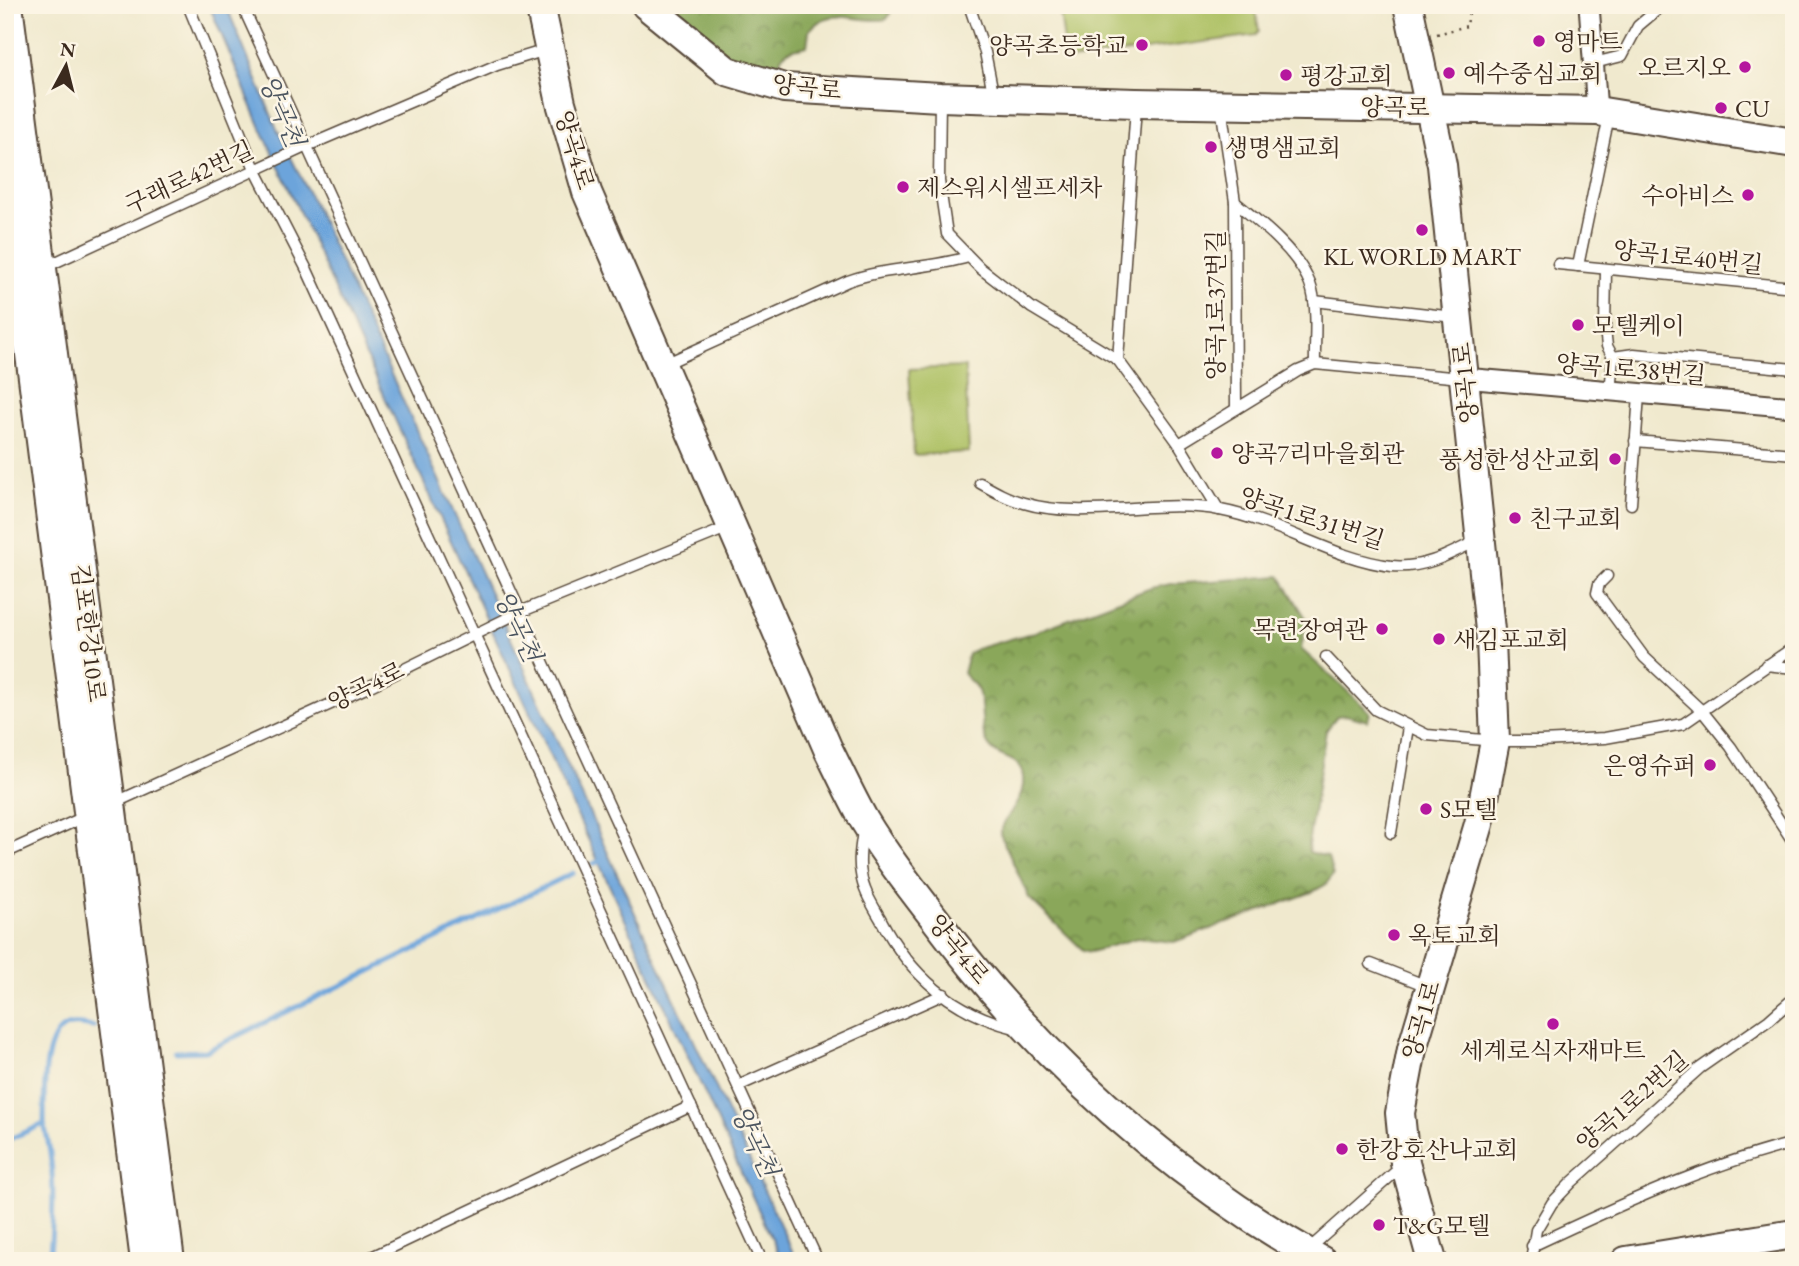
<svg xmlns="http://www.w3.org/2000/svg" width="1799" height="1266" font-family="'EB Garamond','Noto Serif KR',serif">
<style>
.forest{fill:url(#forest-crowns);stroke:#62683c;stroke-width:2}
.garden{fill:#aec165;stroke:#747642;stroke-width:2}
.water{fill:#6ca4db;stroke:#54677c;stroke-width:2}
.lines{fill:none;stroke-linecap:round;stroke-linejoin:round}
.stream{stroke:#6ca4db;stroke-width:5}
.lane-casing{stroke:#564738;stroke-width:13}
.street-casing{stroke:#564738;stroke-width:23}
.secondary-casing{stroke:#564738;stroke-width:32}
.path{stroke:#564738;stroke-width:2.5;stroke-dasharray:2 5;stroke-linecap:butt}
.lane{stroke:#fff;stroke-width:10}
.street{stroke:#fff;stroke-width:19}
.secondary{stroke:#fff;stroke-width:28}
.poi-dot{fill:#b5179e;stroke:#fcf5e5;stroke-width:2.5}
.labels{text-anchor:middle;dominant-baseline:central;stroke-width:5;stroke-linejoin:round;paint-order:stroke}
.poi-label{font-size:24px;fill:#3b2a1e;stroke:#fcf5e5;text-anchor:start}
.street-label{font-size:24px;fill:#3b2a1e;stroke:#fcf5e5}
.water-label{font-size:26px;font-style:italic;fill:#4c5560;stroke:#fcf5e5}
</style>
<defs>
<pattern id="forest-crowns" width="20" height="18" patternUnits="userSpaceOnUse" patternTransform="scale(1.75)"><rect width="20" height="18" fill="#8aa75a"/><path d="M2 6a3 3 0 1 1 6 0M12 15a3 3 0 1 1 6 0" fill="none" stroke="#72884a"/></pattern>
</defs>
<rect width="100%" height="100%" fill="#fcf5e5"/>
<filter id="ink" filterUnits="userSpaceOnUse"><feTurbulence type="fractalNoise" baseFrequency=".0143" numOctaves="2"/><feDisplacementMap in="SourceGraphic" scale="14" xChannelSelector="R" yChannelSelector="G"/><feConvolveMatrix kernelMatrix="1 2 1 2 8 2 1 2 1" color-interpolation-filters="sRGB"/></filter>
<filter id="wash" filterUnits="userSpaceOnUse"><feTurbulence type="fractalNoise" baseFrequency=".00686" numOctaves="4" result="noise"/><feDisplacementMap in="SourceGraphic" scale="28" xChannelSelector="R" yChannelSelector="G"/><feGaussianBlur stdDeviation="1.57" result="paint"/><feColorMatrix in="noise" values="0 0 0 0 0 0 0 0 0 0 0 0 0 0 0 0 0 1.4 0 .05"/><feComposite in="paint" operator="in"/></filter>
<g filter="url(#wash)">
<rect width="100%" height="100%" fill="#f0e9ce"/>
<g class="forest">
<path d="M678,5H894L887,19C859,25 830,3 809,31L807,46C799,49 782,48 780,61C780,65 782,69 781,73L731,63L673,15Z"/>
<path d="M1280,576L1307,620L1301,649L1370,712L1368,721L1346,715L1337,716L1326,731L1308,845L1309,852L1328,857L1333,875L1325,885L1312,892L1174,942L1137,938L1091,952L1083,950L1029,898L1000,834C1004,816 1021,804 1023,785C1025,754 1003,763 990,747C979,734 984,710 979,694C977,684 968,681 963,673L968,654L976,649L1035,632L1151,588L1171,584Z"/>
</g>
<g class="garden">
<path d="M1059,5H1255L1259,31L1256,35L1070,60L1066,57Z"/>
<path d="M965,367L969,452L914,455L909,369Z"/>
</g>
<path class="water" d="M209,5H226L277,129L315,206L653,953L797,1261H782L261,128Z"/>
<g class="lines">
<g class="stream">
<path d="M593,864L604,859"/>
<path d="M176,1052L206,1051L573,873"/>
<path d="M44,1124C56,1166 54,1218 49,1261"/>
<path d="M5,1141L44,1124C45,1101 40,1037 67,1026C75,1023 86,1026 94,1027"/>
</g>
</g>
</g>
<g filter="url(#ink)">
<g class="lines">
<g class="lane-casing">
<g id="lane">
<path d="M188,5L255,169L307,270L762,1261"/>
<path d="M242,5L818,1261"/>
<path d="M969,5L985,52L994,98"/>
<path d="M1594,63L1622,56L1638,26L1663,5"/>
<path d="M940,98L939,181L947,234L980,268L1032,308L1118,360L1179,444L1219,510"/>
<path d="M1221,106L1235,202L1236,409"/>
<path d="M1235,202C1260,223 1292,247 1307,277C1320,301 1314,338 1315,364"/>
<path d="M1558,264L1794,287"/>
<path d="M1578,266L1609,116"/>
<path d="M43,268L307,146L497,65L546,50"/>
<path d="M1606,270L1605,329L1607,346L1613,357L1610,394"/>
<path d="M1314,301L1454,317"/>
<path d="M1613,357L1634,354L1794,369"/>
<path d="M1118,360L1136,107"/>
<path d="M665,364L848,281C887,267 929,269 968,257"/>
<path d="M1635,441L1794,454"/>
<path d="M1179,444L1298,371L1315,364L1461,378"/>
<path d="M980,483C994,491 1008,499 1024,503C1083,521 1159,498 1220,510C1279,521 1335,560 1392,566C1424,569 1450,554 1478,540"/>
<path d="M1631,504L1639,395"/>
<path d="M1607,576L1599,584L1597,593L1644,657L1703,712L1731,747L1794,843"/>
<path d="M1326,657L1376,710L1427,735L1495,741H1540L1605,738L1683,724L1794,647"/>
<path d="M1766,665L1794,668"/>
<path d="M114,803L368,687L520,612L729,527"/>
<path d="M863,831C861,845 858,860 861,874C863,890 872,904 880,918C910,976 953,1013 1018,1029"/>
<path d="M1391,833L1408,727"/>
<path d="M5,853L84,817"/>
<path d="M1371,964L1427,986"/>
<path d="M738,1086L944,994"/>
<path d="M1532,1246C1617,1206 1703,1166 1794,1143"/>
<path d="M1309,1249L1402,1166"/>
<path d="M363,1261L691,1106"/>
<path d="M1531,1261L1536,1230L1552,1203L1572,1182L1700,1068L1769,1020L1794,998"/>
</g>
</g>
<g class="street-casing">
<g id="street">
<path d="M1589,5L1597,111"/>
<path d="M1464,378L1794,407"/>
</g>
</g>
<g class="secondary-casing">
<g id="secondary">
<path d="M8,5L170,1261"/>
<path d="M540,5L561,103L587,192L828,749C840,773 851,797 864,820C884,853 908,884 932,915C1039,1058 1166,1173 1322,1261"/>
<path d="M646,5L727,71L784,88L940,97L1136,103L1597,111L1794,143"/>
<path d="M1408,5L1442,165L1491,640L1495,741L1479,824L1412,1049L1400,1113L1405,1163L1432,1261"/>
<path d="M5,157L145,1261"/>
<path d="M1626,1261L1794,1234"/>
</g>
</g>
<path class="path" d="M1437,34L1467,26L1470,5"/>
<use href="#lane" class="lane"/>
<use href="#street" class="street"/>
<use href="#secondary" class="secondary"/>
</g>
</g>
<g class="poi-dot">
<circle cx="1539" cy="41" r="7"/>
<circle cx="1142" cy="45" r="7"/>
<circle cx="1745" cy="67" r="7"/>
<circle cx="1449" cy="73" r="7"/>
<circle cx="1286" cy="75" r="7"/>
<circle cx="1721" cy="108" r="7"/>
<circle cx="1211" cy="147" r="7"/>
<circle cx="903" cy="187" r="7"/>
<circle cx="1748" cy="195" r="7"/>
<circle cx="1422" cy="230" r="7"/>
<circle cx="1578" cy="325" r="7"/>
<circle cx="1217" cy="453" r="7"/>
<circle cx="1615" cy="459" r="7"/>
<circle cx="1515" cy="518" r="7"/>
<circle cx="1382" cy="629" r="7"/>
<circle cx="1439" cy="639" r="7"/>
<circle cx="1710" cy="765" r="7"/>
<circle cx="1426" cy="809" r="7"/>
<circle cx="1394" cy="935" r="7"/>
<circle cx="1553" cy="1024" r="7"/>
<circle cx="1342" cy="1149" r="7"/>
<circle cx="1379" cy="1225" r="7"/>
</g>
<g class="labels">
<g class="poi-label">
<text x="1553" y="41">영마트</text>
<text x="1128" y="45" text-anchor="end">양곡초등학교</text>
<text x="1731" y="67" text-anchor="end">오르지오</text>
<text x="1463" y="73">예수중심교회</text>
<text x="1300" y="75">평강교회</text>
<text x="1735" y="108">CU</text>
<text x="1225" y="147">생명샘교회</text>
<text x="917" y="187">제스워시셀프세차</text>
<text x="1734" y="195" text-anchor="end">수아비스</text>
<text x="1422" y="256" text-anchor="middle">KL WORLD MART</text>
<text x="1592" y="325">모텔케이</text>
<text x="1231" y="453">양곡7리마을회관</text>
<text x="1601" y="459" text-anchor="end">풍성한성산교회</text>
<text x="1529" y="518">친구교회</text>
<text x="1368" y="629" text-anchor="end">목련장여관</text>
<text x="1453" y="639">새김포교회</text>
<text x="1696" y="765" text-anchor="end">은영슈퍼</text>
<text x="1440" y="809">S모텔</text>
<text x="1408" y="935">옥토교회</text>
<text x="1553" y="1050" text-anchor="middle">세계로식자재마트</text>
<text x="1356" y="1149">한강호산나교회</text>
<text x="1393" y="1225">T&amp;G모텔</text>
</g>
<g class="street-label">
<text transform="translate(807 87) rotate(6)">양곡로</text>
<text transform="translate(1395 107) rotate(1)">양곡로</text>
<text transform="translate(575 150) rotate(73)">양곡4로</text>
<text transform="translate(189 177) rotate(-25)">구래로42번길</text>
<text transform="translate(1688 257) rotate(6)">양곡1로40번길</text>
<text transform="translate(1215 305) rotate(-90)">양곡1로37번길</text>
<text transform="translate(1631 369) rotate(5)">양곡1로38번길</text>
<text transform="translate(1465 383) rotate(-96)">양곡1로</text>
<text transform="translate(1312 518) rotate(18)">양곡1로31번길</text>
<text transform="translate(89 633) rotate(83)">김포한강10로</text>
<text transform="translate(366 686) rotate(-26)">양곡4로</text>
<text transform="translate(959 949) rotate(51)">양곡4로</text>
<text transform="translate(1421 1020) rotate(-74)">양곡1로</text>
<text transform="translate(1632 1101) rotate(-41)">양곡1로2번길</text>
</g>
<g class="water-label">
<text transform="translate(282 111) rotate(67)">양곡천</text>
<text transform="translate(518 626) rotate(65)">양곡천</text>
<text transform="translate(755 1141) rotate(65)">양곡천</text>
</g>
</g>
<rect width="1799" height="1266" fill="none" stroke="#fcf5e5" stroke-width="28"/>
<g transform="translate(66 66) rotate(7)" stroke="#fcf5e5" stroke-width="5" paint-order="stroke">
<path d="M0-5L12 26L0 18L-12 26Z" fill="#3b2a1e"/>
<text y="-10" font-size="19" font-weight="bold" text-anchor="middle" fill="#3b2a1e">N</text>
</g>
</svg>
